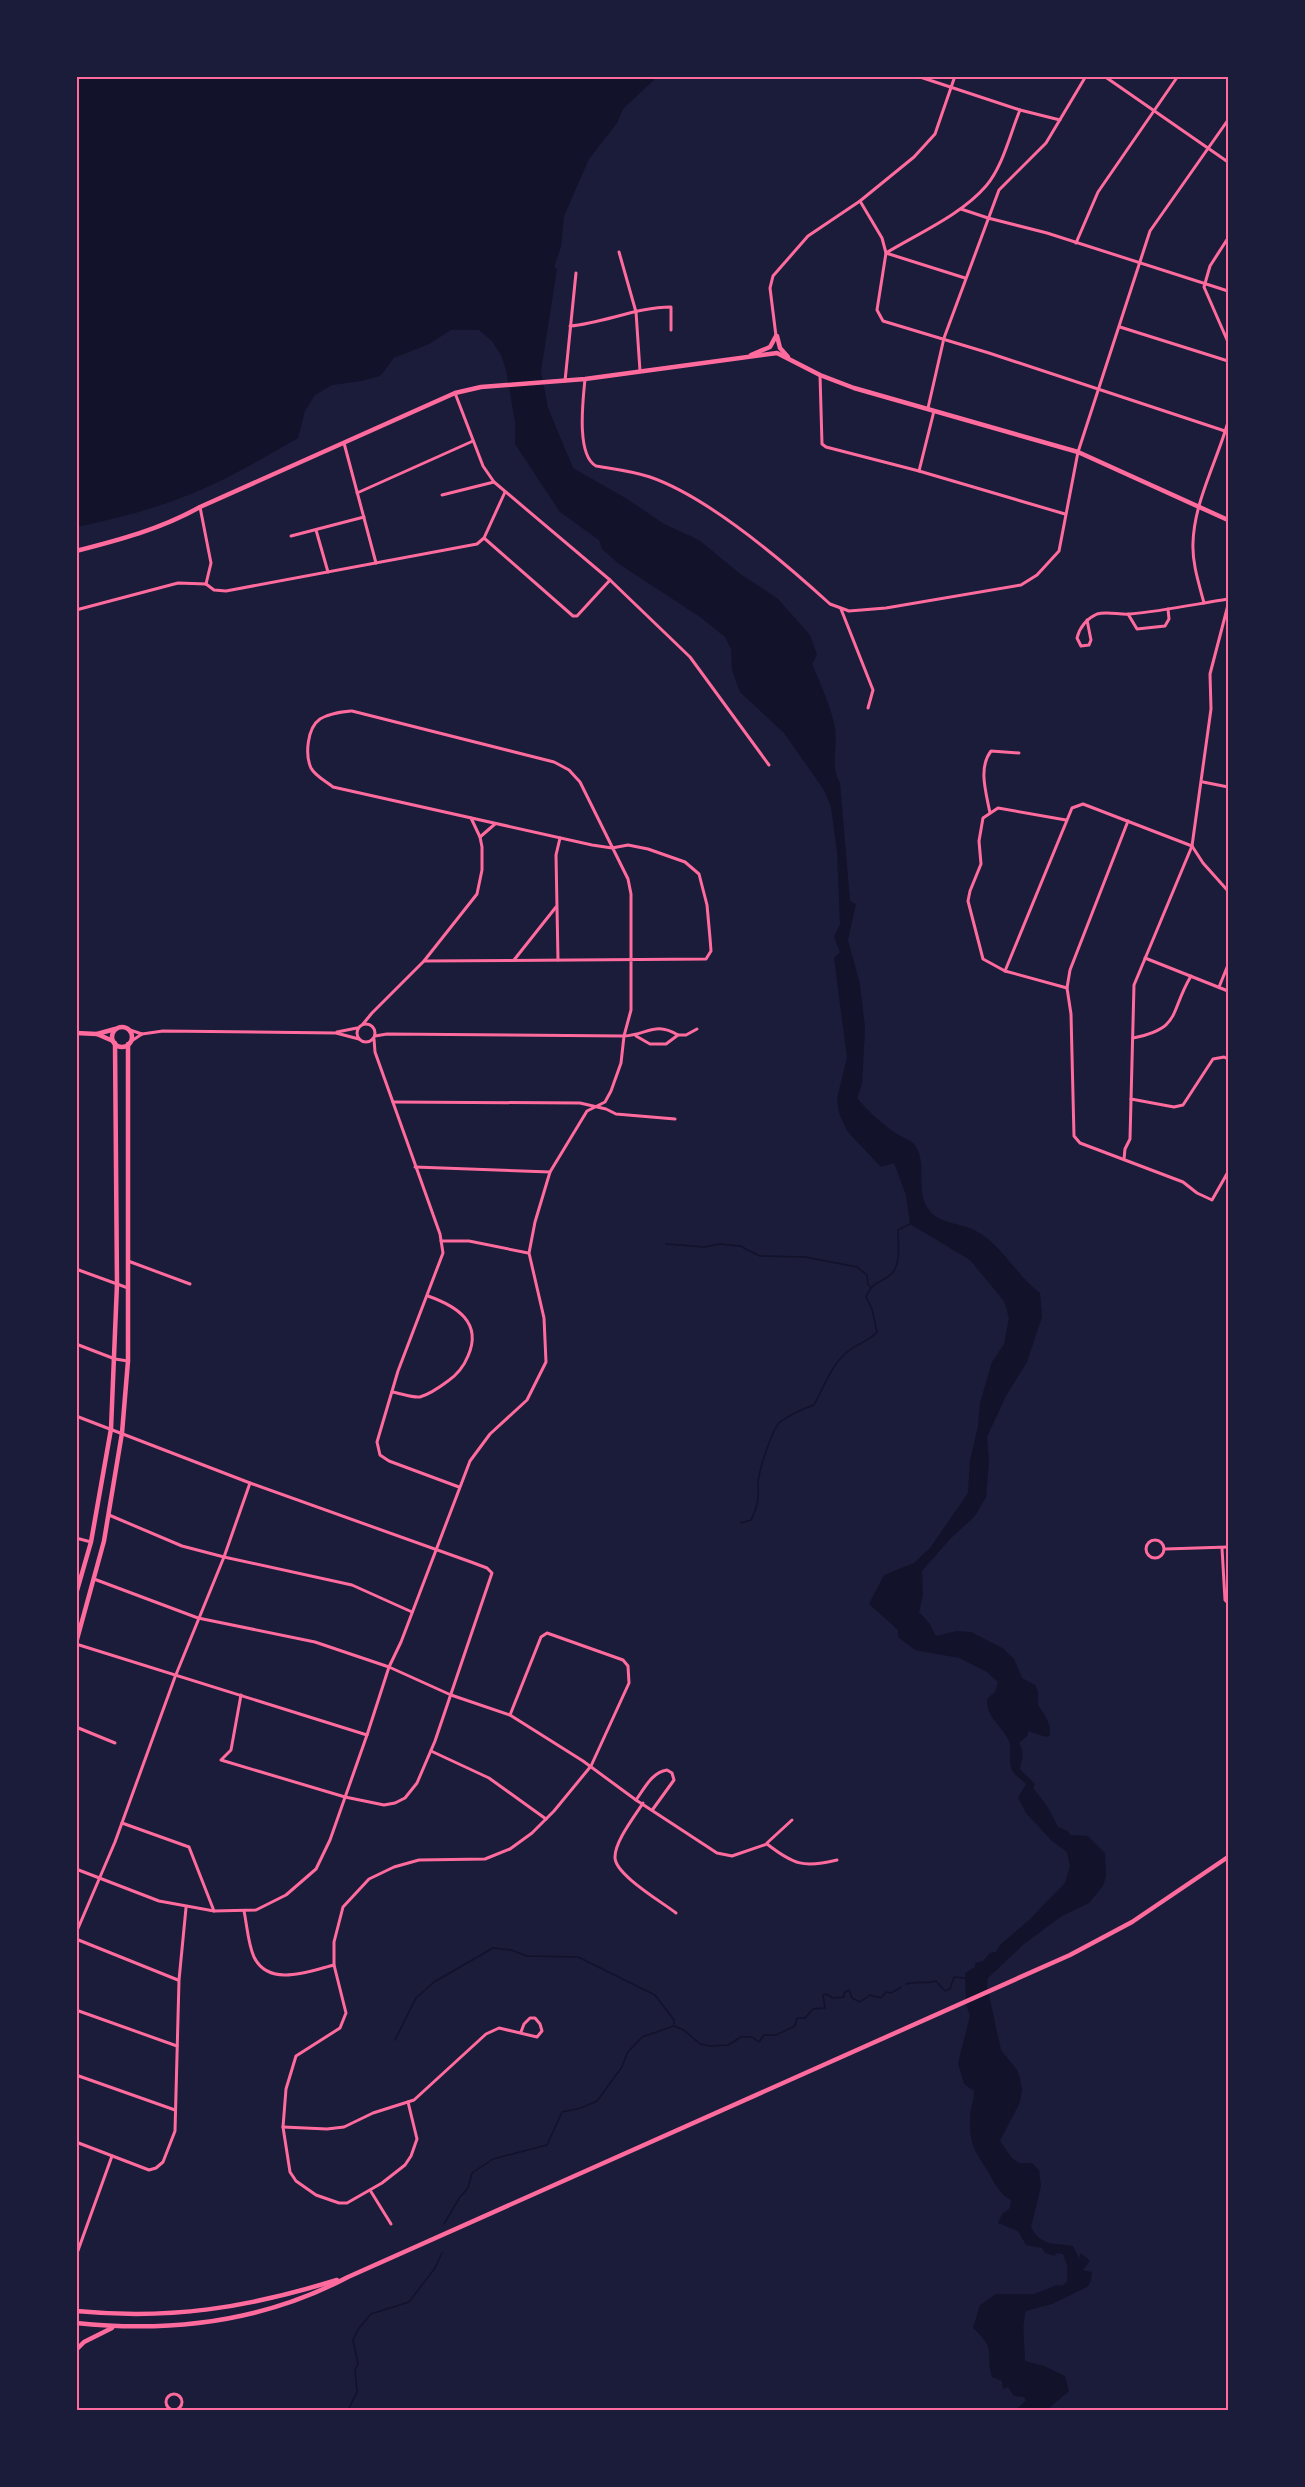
<svg xmlns="http://www.w3.org/2000/svg" width="1305" height="2487" font-family="Mulish,sans-serif">
<style>
.water{fill:#12122b}
.lines{fill:none;stroke-linecap:round;stroke-linejoin:round}
.stream{stroke:#12122b;stroke-width:1.5}
.minor{stroke:#ff6b9d;stroke-width:3}
.tertiary{stroke:#ff6b9d;stroke-width:4.5}
.secondary{stroke:#ff6b9d;stroke-width:4.5}
.neatline{fill:none;stroke:#ff6b9d;stroke-width:2}
</style>
<rect width="100%" height="100%" fill="#1b1b3a"/>
<path class="water" d="M76,77H657L623,109L617,123L589,159L564,216L561,247L554,267L557,269L541,371L548,408L573,468L627,499L664,524L699,540L739,573L777,598L810,635L817,655L812,664C821,685 830,705 835,727C838,746 830,767 840,783L850,901L856,904L848,940L860,984L865,1028L862,1084L857,1098C868,1111 880,1122 894,1132C899,1136 909,1139 914,1144C929,1164 914,1190 929,1210C939,1224 963,1223 978,1232C1003,1247 1017,1276 1040,1293L1042,1317L1027,1362L1006,1396L987,1437L989,1461L986,1497L975,1516L950,1539L922,1571L923,1595L919,1612L929,1623L936,1636L957,1631L971,1632L1004,1649L1014,1659L1022,1678L1035,1685L1038,1691V1705L1046,1717L1050,1728V1735L1046,1737L1028,1731V1735L1019,1743C1025,1753 1022,1758 1020,1769L1035,1784L1033,1788L1047,1806L1058,1827L1068,1831L1070,1835L1088,1836L1105,1853L1106,1876L1103,1886L1089,1903L1062,1916L1024,1944L988,1978L987,1986L1001,2050L1017,2070L1020,2078L1022,2090L1020,2102L1000,2141L1012,2158L1019,2163H1032L1039,2170L1041,2186L1031,2227C1041,2247 1055,2243 1073,2246L1079,2258L1081,2253L1090,2261L1083,2270L1092,2272L1091,2281L1087,2287L1052,2304L1026,2311C1021,2328 1025,2344 1025,2361L1044,2366L1065,2376L1069,2391L1047,2410H1016L1026,2400L1024,2397L1014,2396L1008,2387L1003,2389L1002,2381L992,2377C984,2349 998,2351 973,2328L980,2305L996,2294H1034L1057,2285L1062,2286L1067,2281V2265L1063,2254L1056,2253L1055,2256L1045,2253L1042,2248L1026,2245L1018,2231L998,2223L1002,2214L1010,2208L1011,2200C1001,2195 995,2185 990,2175C977,2153 969,2147 970,2119C970,2109 974,2101 974,2091L964,2084L958,2063L970,2016L966,2004L965,1973L975,1967V1963L983,1961L990,1953L996,1952L1000,1945L1029,1920L1065,1883L1070,1866L1067,1852L1052,1841L1026,1813L1018,1798L1026,1784C1021,1779 1015,1776 1012,1770C1008,1761 1012,1749 1009,1741C1002,1725 986,1718 987,1699L995,1692L998,1682L987,1672L959,1658L915,1650L898,1637V1630L869,1604L884,1575L914,1563L930,1548L968,1493L970,1460L978,1426L980,1403L992,1362L1004,1344L1009,1318L1004,1301L970,1260L910,1224L906,1195L894,1163L881,1167L847,1131L839,1113L837,1098L847,1058L834,958L840,952L834,937L840,924L837,852L831,807L824,790L784,733L740,692L732,670L731,649L725,637L700,617L619,564L602,549L599,540L560,512L515,444V422L506,370L501,355L492,341L479,330H451L429,344L394,358L380,376L361,381L332,385L315,395L305,411L298,438C261,459 223,482 183,497C148,511 113,519 77,527Z"/>
<g class="lines">
<g class="stream">
<path d="M666,1244L704,1247L720,1244L740,1246L760,1256L805,1257L857,1267L867,1275L868,1285L871,1287"/>
<path d="M741,1523L751,1520C758,1507 759,1497 758,1484C758,1473 772,1429 780,1422C790,1415 802,1409 814,1405C824,1387 832,1362 850,1350C859,1343 869,1341 877,1332L872,1309L866,1297C875,1277 882,1285 893,1272C901,1262 898,1243 898,1230L910,1224"/>
<path d="M906,1984C916,1980 925,1985 936,1981L945,1991L950,1989L954,1977L965,1978"/>
<path d="M395,2040L416,1998L434,1982L493,1948L511,1950L527,1956L578,1957L655,1995L674,2020V2024"/>
<path d="M444,2224L460,2197L468,2188L472,2173L493,2159L547,2145L562,2112L581,2108L597,2101L622,2067L627,2053L642,2037L674,2026L684,2030L700,2044L710,2046L728,2045L741,2037H752L759,2042L764,2035H776L795,2026L797,2018H805L813,2009L825,2008L823,1995L826,1994L833,1998L844,1997V1993L849,1990L852,1998L860,2002L870,1995L881,1998L886,1992L891,1993L901,1987"/>
<path d="M348,2410L357,2392L355,2370L358,2364L353,2340L359,2328L371,2314L409,2302L435,2268L442,2253"/>
</g>
<g class="minor">
<path d="M917,76L1020,110L1060,120"/>
<path d="M1104,76L1228,162"/>
<path d="M1020,110C1010,134 1003,166 986,186C961,215 919,233 886,253L877,310L883,321L989,353L1228,432"/>
<path d="M860,201L882,238L886,253L965,278"/>
<path d="M961,209L988,218L1047,233L1228,291"/>
<path d="M1228,238L1210,266L1204,287L1228,342"/>
<path d="M1076,243L1098,192L1178,76"/>
<path d="M619,252L636,312L640,371"/>
<path d="M570,326C604,323 637,307 671,307V330"/>
<path d="M1120,327L1228,361"/>
<path d="M776,336L770,288L773,276L808,236L860,201L914,157L935,134L955,76"/>
<path d="M820,375L822,444L826,447L919,471L1065,514"/>
<path d="M585,379C583,400 576,455 596,466C614,469 632,471 650,477C708,497 784,562 830,604L849,611L886,608L1021,585L1037,575L1059,551L1078,452L1150,231L1228,120"/>
<path d="M565,381L576,273"/>
<path d="M455,393L483,466L494,482L610,580L690,657L769,765"/>
<path d="M928,408L944,338L999,190L1046,143L1086,76"/>
<path d="M344,443L376,563"/>
<path d="M919,471L934,411"/>
<path d="M357,493L473,441"/>
<path d="M442,495L494,482"/>
<path d="M200,507L211,563L206,584"/>
<path d="M316,530L328,572"/>
<path d="M291,536L364,517"/>
<path d="M484,538L573,616H577L610,580"/>
<path d="M206,584L214,590L226,591L477,544L484,538L505,492"/>
<path d="M1204,603C1199,584 1192,563 1193,543C1194,502 1217,461 1228,422"/>
<path d="M841,609L873,690L868,708"/>
<path d="M76,610L178,583L206,584"/>
<path d="M1128,614L1137,629L1165,626L1169,619L1168,609"/>
<path d="M1087,620L1091,640L1089,645L1081,646L1077,638C1080,626 1086,619 1097,614C1107,611 1120,615 1130,614C1163,611 1196,604 1228,599"/>
<path d="M1203,782L1228,787"/>
<path d="M990,813C986,792 978,768 991,751L1019,753"/>
<path d="M1066,820L998,808L983,818L979,841L981,864L970,891L968,901L983,959L1005,971L1067,988"/>
<path d="M1128,821L1070,970L1067,988L1071,1014L1074,1136L1080,1143L1183,1182L1197,1193L1212,1200L1228,1172"/>
<path d="M480,837L495,824"/>
<path d="M1192,846L1203,863L1228,891"/>
<path d="M1145,958L1228,991"/>
<path d="M514,960L556,907"/>
<path d="M558,960L556,855L560,838"/>
<path d="M1005,971L1072,808L1083,804L1192,846"/>
<path d="M1219,987L1228,965"/>
<circle cx="366" cy="1033" r="9"/>
<path d="M363,1024L372,1013L424,961L477,894L482,870V847L480,837L471,818"/>
<path d="M130,1030L142,1034"/>
<path d="M337,1032L357,1028"/>
<path d="M375,1036L387,1034L624,1036C647,1035 655,1021 678,1035"/>
<path d="M636,1036L650,1044H666L678,1035H686L697,1029"/>
<path d="M1133,1038C1182,1028 1169,1013 1191,976"/>
<path d="M374,1039L375,1052L440,1234L443,1253L398,1371L377,1442L380,1455L389,1461L459,1487"/>
<path d="M130,1042L142,1034L163,1031L336,1033L359,1039"/>
<path d="M1131,1099L1174,1107L1183,1105L1213,1059L1224,1057L1228,1059"/>
<path d="M393,1102L580,1103L606,1109L616,1114L675,1119"/>
<path d="M1124,1159L1125,1149L1130,1139L1134,985L1192,846L1211,709L1210,674L1228,605"/>
<path d="M415,1167L550,1172"/>
<path d="M441,1241H469L528,1253"/>
<path d="M128,1261L190,1284"/>
<path d="M76,1269L128,1288"/>
<path d="M76,1344L115,1359L128,1361"/>
<path d="M392,1392C400,1393 412,1398 420,1397C430,1394 440,1387 448,1381C458,1374 464,1366 468,1356C483,1322 456,1306 428,1296"/>
<path d="M76,1416L250,1483L471,1562L487,1568L492,1573L435,1741L417,1783L405,1798L395,1803L384,1805L345,1797L221,1760L231,1750L241,1695"/>
<path d="M109,1515L182,1546L224,1557L352,1585L412,1612"/>
<path d="M76,1538L91,1542"/>
<circle cx="1155" cy="1549" r="9"/>
<path d="M1222,1548L1225,1600L1228,1603"/>
<path d="M1165,1549L1228,1547"/>
<path d="M94,1579L198,1618L315,1642L389,1667L451,1695L510,1715L583,1761L636,1800L717,1853L732,1856L767,1844C794,1865 804,1868 837,1860"/>
<path d="M76,1644L367,1735"/>
<path d="M76,1727L115,1743"/>
<path d="M431,1751L489,1778L546,1819"/>
<path d="M636,1800C644,1789 652,1772 667,1770L672,1773L674,1780L653,1809"/>
<path d="M643,1803C635,1816 615,1841 615,1857C614,1874 662,1902 676,1913"/>
<path d="M122,1823L189,1847L214,1911"/>
<path d="M767,1843L792,1820"/>
<path d="M76,1869L159,1901L214,1911L256,1910L286,1895L316,1869L330,1840L367,1735L389,1667L401,1642L470,1461L490,1434L527,1400L546,1362L544,1318L529,1253L535,1222L550,1172L587,1111L605,1102L611,1091L621,1063L624,1036L631,1010V894L628,879L580,782L569,770L554,762L352,711C342,712 330,713 320,719C307,728 305,755 311,768C315,776 327,782 333,787L592,845L612,848L628,845L648,849L685,862L699,874L707,905L710,938L711,951L706,959L424,961"/>
<path d="M244,1911C247,1925 248,1944 254,1957C269,1988 310,1971 334,1965"/>
<path d="M76,1933L115,1842L175,1677L224,1557L250,1483"/>
<path d="M76,1939L178,1980"/>
<path d="M76,2010L177,2046"/>
<path d="M76,2075L175,2110"/>
<path d="M408,2102L417,2139L411,2156L405,2165L382,2183L347,2203H339L316,2195L296,2181L290,2172L283,2127L286,2089L296,2056L340,2028L346,2013L334,1965V1942L343,1907L369,1879L394,1867L419,1860L485,1859L510,1849L532,1833L554,1811L591,1766L629,1683L628,1666L623,1660L547,1633L541,1637L510,1715"/>
<path d="M283,2127L327,2129L344,2127L373,2113L414,2100L486,2034L499,2028L537,2037L542,2031L540,2024L535,2018H530L524,2024L521,2032"/>
<path d="M76,2142L149,2170L156,2168L163,2162L175,2131L179,1980L186,1908"/>
<path d="M370,2190L391,2224"/>
<path d="M76,2256L112,2156"/>
<circle cx="174" cy="2402" r="8"/>
</g>
<g class="tertiary">
<path d="M777,336L780,348L788,357"/>
<path d="M751,355L770,347L776,336"/>
</g>
<g class="secondary">
<path d="M76,551C119,540 161,529 200,507L455,393L481,387L585,379L777,353L820,375L854,388L1078,452L1228,520"/>
<circle cx="122" cy="1037" r="10"/>
<path d="M76,1033L97,1034L115,1029"/>
<path d="M97,1034L113,1041"/>
<path d="M76,1594L91,1542L111,1429L117,1284L115,1043"/>
<path d="M76,1643L104,1541L122,1433L128,1361V1044"/>
<path d="M76,2311C171,2320 246,2308 337,2280"/>
<path d="M76,2323C171,2333 263,2322 348,2277L1070,1955L1132,1922L1228,1857"/>
<path d="M76,2350L84,2342L112,2328"/>
</g>
</g>
<rect width="1305" height="2487" fill="none" stroke="#1b1b3a" stroke-width="156"/>
<rect x="78" y="78" width="1149" height="2331" class="neatline"/>
</svg>
